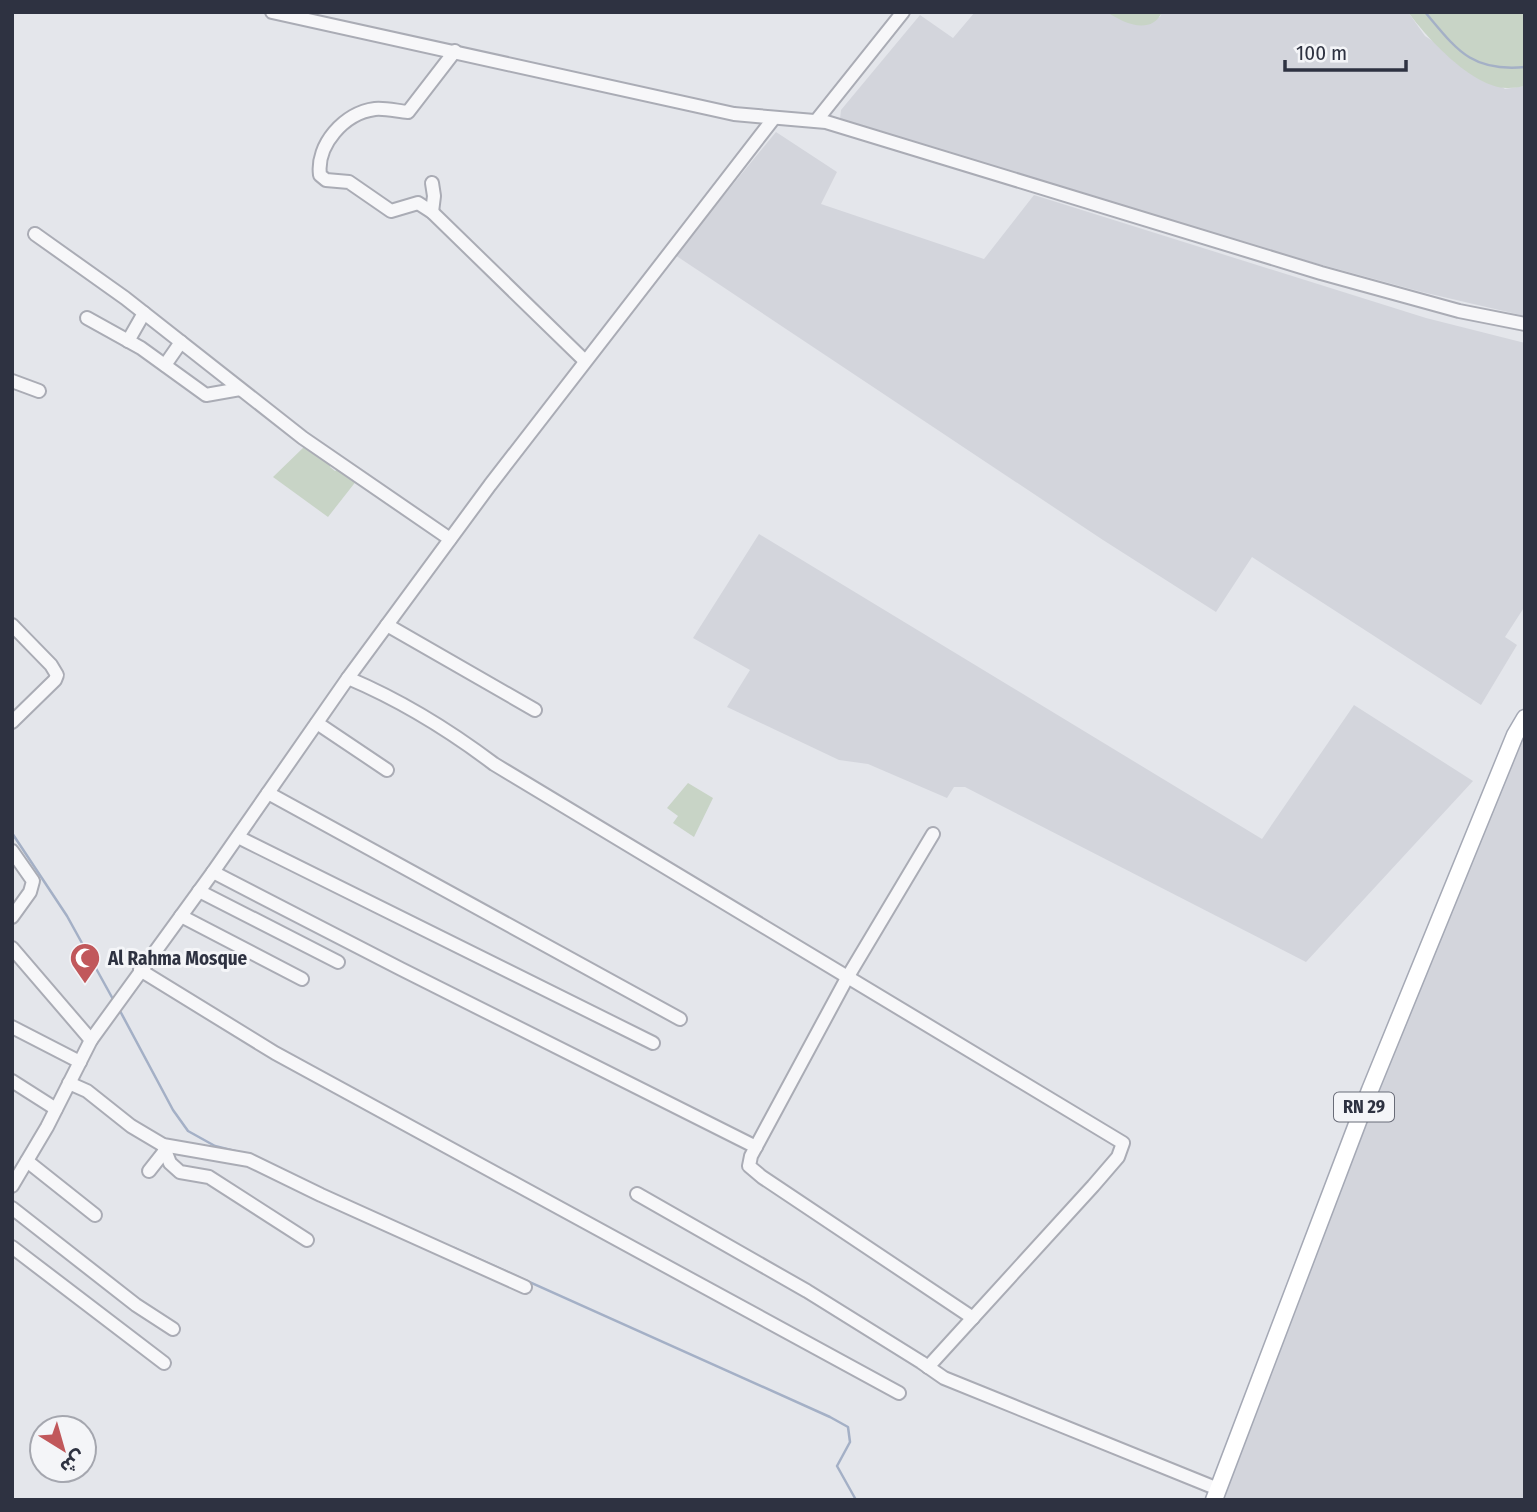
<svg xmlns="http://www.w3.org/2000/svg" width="1537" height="1512" font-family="'Fira Sans Condensed','Noto Sans Arabic',sans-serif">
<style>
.built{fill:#d3d5dc}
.green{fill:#c8d4c6}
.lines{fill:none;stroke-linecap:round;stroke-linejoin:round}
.stream{stroke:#a4b0c6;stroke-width:2.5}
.minor-casing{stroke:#aaacb5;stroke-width:16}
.major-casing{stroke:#a5a9b5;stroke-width:19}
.minor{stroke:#f7f7f9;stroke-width:12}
.major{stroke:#fff;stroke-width:16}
.labels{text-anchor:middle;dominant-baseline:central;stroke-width:6;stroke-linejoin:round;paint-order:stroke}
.shield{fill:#f4f5f8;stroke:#696c78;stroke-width:2}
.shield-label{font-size:18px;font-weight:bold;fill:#2e3241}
.poi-label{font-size:19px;font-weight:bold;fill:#2e3241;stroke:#f4f5f8;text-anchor:start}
</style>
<rect width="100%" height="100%" fill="#e4e6eb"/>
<g class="built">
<path d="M975,12H1107L1160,17L1162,12H1408L1425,36L1505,89L1525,86V316L1422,292L1227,239L840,119L841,110L920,15L953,38Z"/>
<path d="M776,132L837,172L821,204L984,259L1034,195L1426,318L1525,343V606L1505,637L1517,645L1481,705L1252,557L1216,612L1103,540L675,255Z"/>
<path d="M759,534L1262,839L1354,705L1473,781L1306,962L965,787H954L947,798L868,764L839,760L727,707L750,670L693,638Z"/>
<path d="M1525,719V1500H1221L1250,1428L1243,1424Z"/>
</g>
<g class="green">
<path d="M1107,12H1162C1151,36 1123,23 1107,12Z"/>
<path d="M1408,12H1525V86C1519,87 1514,88 1508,88C1474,89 1427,38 1408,12Z"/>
<path d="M304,447L330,462V467L335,471L340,468L357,480L328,517L273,477Z"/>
<path d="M688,783L713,798L694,837L673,823L678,816L667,808Z"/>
</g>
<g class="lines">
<g class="stream">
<path d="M1425,12C1457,50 1471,72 1525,67"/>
<path d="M12,833L67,916L114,1001"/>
<path d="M119,1009L173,1110L188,1131L215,1146L243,1153"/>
<path d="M454,1248L830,1417L848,1427L850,1442L837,1466L856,1500"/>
</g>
<g class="minor-casing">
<g id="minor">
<path d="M272,12L734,114L826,122L1321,273L1459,311L1525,324"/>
<path d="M455,51L408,112C397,111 385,108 375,109C344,113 316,145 320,175L326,180L349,182L391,211L418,203L432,212L585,361"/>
<path d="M816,121L903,12"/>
<path d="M432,212L434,196L432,183"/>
<path d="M35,234L125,298L303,438L450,539"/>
<path d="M87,318L141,348L206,395L240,389"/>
<path d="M128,341L144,313"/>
<path d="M165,365L181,342"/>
<path d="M12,381L39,391"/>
<path d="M12,625L51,665L57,675L55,680L12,722"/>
<path d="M387,625L535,710"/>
<path d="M348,678C400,700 449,730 494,764L1123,1143L1118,1157L1093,1186L928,1367"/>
<path d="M317,723L387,770"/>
<path d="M268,793L680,1019"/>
<path d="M933,834L847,978L751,1156L749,1166L762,1177L973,1318"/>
<path d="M238,837L653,1043"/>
<path d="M12,851L33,881L30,892L12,917"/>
<path d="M213,872L401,969L756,1147"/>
<path d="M199,891L338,962"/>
<path d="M181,916L302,979"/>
<path d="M12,948L91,1040"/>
<path d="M140,970L275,1053L899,1393"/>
<path d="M12,1027L80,1062"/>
<path d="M12,1081L56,1109"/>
<path d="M69,1083L87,1091L131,1126L163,1145L249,1160L321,1195L525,1287"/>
<path d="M163,1145L170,1163L180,1172L209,1177L307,1240"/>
<path d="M27,1161L95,1215"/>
<path d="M149,1171L164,1152"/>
<path d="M12,1186L47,1127L91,1040L213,872L348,678L490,485L774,118"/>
<path d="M637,1194L807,1291L921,1362L944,1378L1218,1489"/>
<path d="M12,1208L136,1305L173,1329"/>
<path d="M12,1247L164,1363"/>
</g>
</g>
<g class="major-casing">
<path id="major" d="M1214,1500L1370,1090L1515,735L1525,718"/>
</g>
<use href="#minor" class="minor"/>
<use href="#major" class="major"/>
</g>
<defs>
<g id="mosque-pin" transform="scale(1.575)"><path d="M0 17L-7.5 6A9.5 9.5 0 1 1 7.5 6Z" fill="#c1585b" stroke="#f4f5f8"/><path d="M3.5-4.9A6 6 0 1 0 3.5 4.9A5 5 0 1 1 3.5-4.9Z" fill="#fff"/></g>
</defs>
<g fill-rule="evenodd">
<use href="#mosque-pin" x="85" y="958"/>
</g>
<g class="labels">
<rect class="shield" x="1334" y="1092.5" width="60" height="29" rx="5"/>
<g class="shield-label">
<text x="1364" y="1107">RN 29</text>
</g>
<g class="poi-label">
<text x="108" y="958">Al Rahma Mosque</text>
</g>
</g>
<rect width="1537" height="1512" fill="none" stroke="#2e3241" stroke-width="28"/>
<g transform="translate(63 1449) rotate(143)"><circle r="33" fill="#f4f5f8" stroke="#a5a7af" stroke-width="2"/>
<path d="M0-5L12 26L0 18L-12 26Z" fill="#c1585b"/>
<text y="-10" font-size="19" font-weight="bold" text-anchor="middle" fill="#2e3241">ش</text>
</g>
<path d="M1285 60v10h121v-10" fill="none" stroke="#2e3241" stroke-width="3.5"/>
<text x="1296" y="60" font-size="21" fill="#2e3241" stroke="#f4f5f8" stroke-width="5" paint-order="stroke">100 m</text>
</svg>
